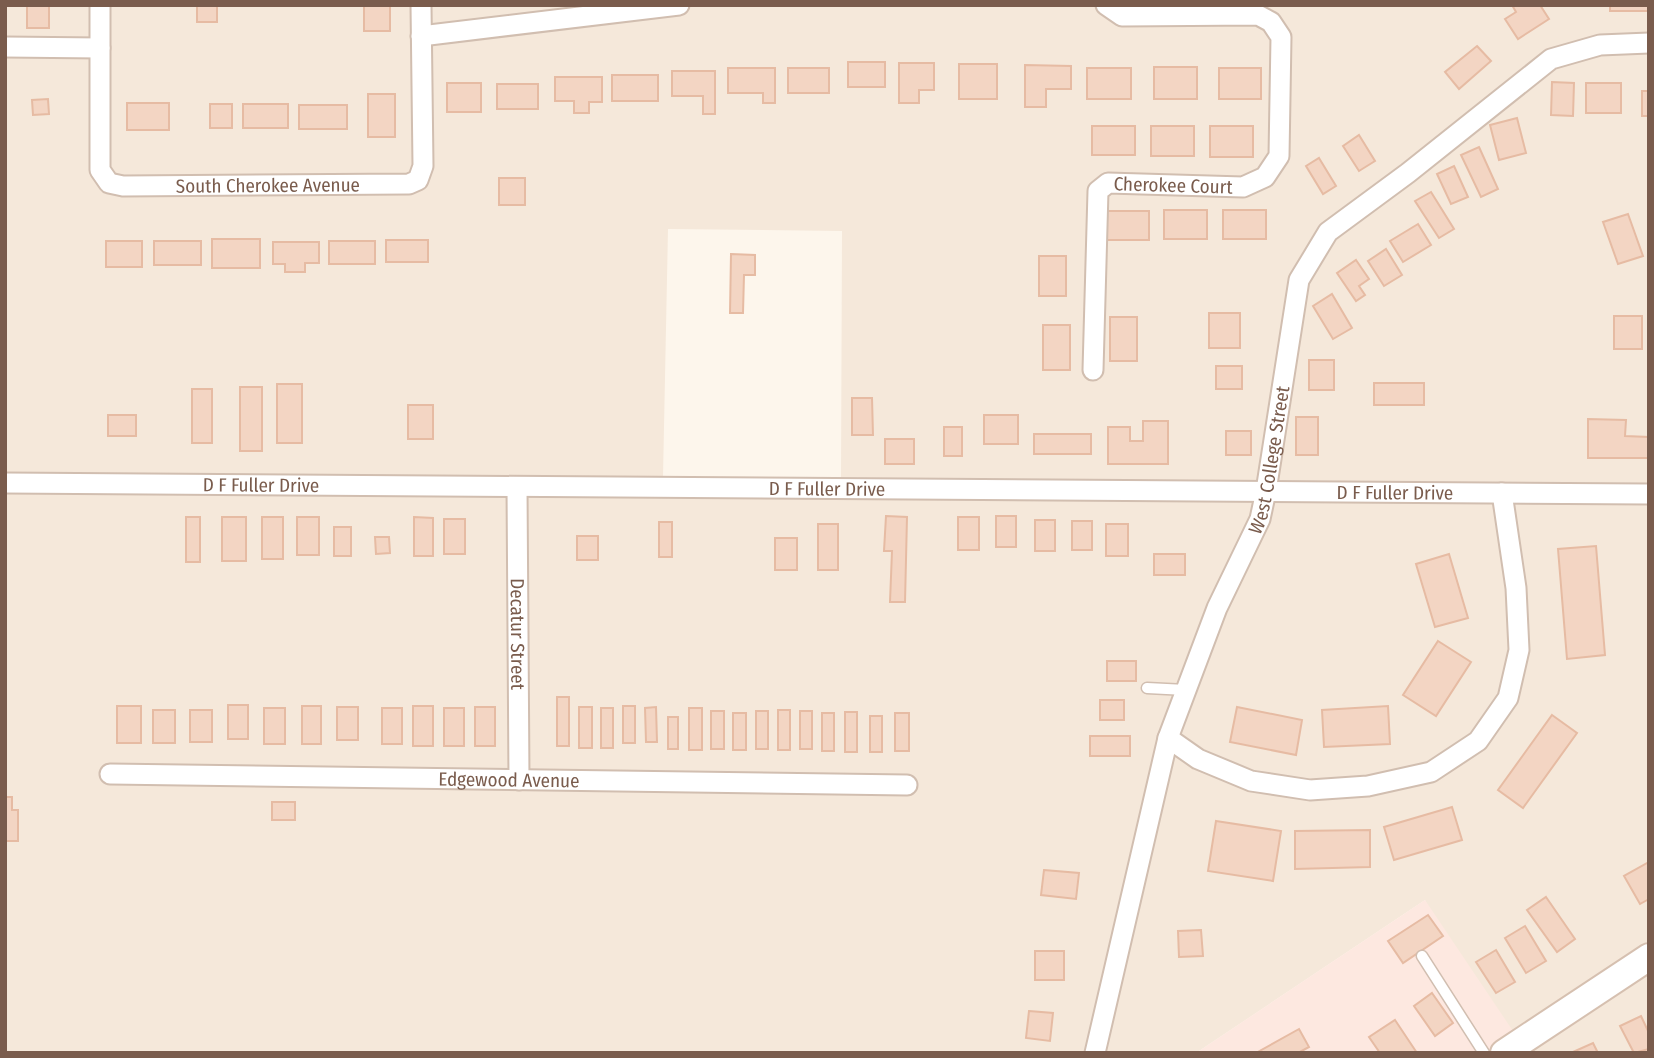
<svg xmlns="http://www.w3.org/2000/svg" width="1654" height="1058" font-family="'Fira Sans Condensed',sans-serif">
<style>
.residential{fill:#f5e8da;fill-rule:evenodd}
.commercial{fill:#fde8e0}
.building{fill:#f3d5c3;stroke:#e6bba3;stroke-width:2}
.lines{fill:none;stroke-linecap:round;stroke-linejoin:round}
.lane-casing{stroke:#d1beb0;stroke-width:13}
.street-casing{stroke:#d1beb0;stroke-width:23}
.secondary-casing{stroke:#d6c0b0;stroke-width:30}
.lane{stroke:#fff;stroke-width:10}
.street{stroke:#fff;stroke-width:19}
.secondary{stroke:#fff;stroke-width:26}
.labels{text-anchor:middle;dominant-baseline:central;stroke-width:5;stroke-linejoin:round;paint-order:stroke}
.street-label{font-size:19px;fill:#7a5c4d;stroke:#fffaf3}
</style>
<rect width="100%" height="100%" fill="#fdf6ec"/>
<path class="residential" d="M5,5H1649V1053H1496L1425,900L1196,1053H5ZM668,229L842,231L841,478L663,477Z"/>
<path class="commercial" d="M1425,900L1517,1037L1496,1053H1196Z"/>
<g class="building">
<rect x="27" y="5" width="22" height="23"/>
<rect x="197" y="5" width="20" height="17"/>
<rect x="364" y="5" width="26" height="26"/>
<path d="M1512,5H1540L1549,19L1518,39L1505,19L1516,12Z"/>
<rect x="1610" y="5" width="39" height="6"/>
<path d="M1477,46L1491,61L1459,89L1445,72Z"/>
<rect x="848" y="62" width="37" height="25"/>
<path d="M899,63H934V90H919V103H899Z"/>
<rect x="959" y="64" width="38" height="35"/>
<path d="M1025,65L1071,66V89H1046V107H1025Z"/>
<rect x="1154" y="67" width="43" height="32"/>
<path d="M728,68H775V103H763V93H728Z"/>
<rect x="788" y="68" width="41" height="25"/>
<rect x="1087" y="68" width="44" height="31"/>
<rect x="1219" y="68" width="42" height="31"/>
<path d="M672,71H715V114H703V96H672Z"/>
<rect x="612" y="75" width="46" height="26"/>
<path d="M555,77H602V102H589V113H574V101H555Z"/>
<path d="M1552,82L1574,83L1573,116L1551,115Z"/>
<rect x="447" y="83" width="34" height="29"/>
<rect x="1586" y="83" width="35" height="30"/>
<rect x="497" y="84" width="41" height="25"/>
<rect x="1642" y="91" width="7" height="25"/>
<rect x="368" y="94" width="27" height="43"/>
<path d="M48,99L49,114L33,115L32,100Z"/>
<rect x="127" y="103" width="42" height="27"/>
<rect x="210" y="104" width="22" height="24"/>
<rect x="243" y="104" width="45" height="24"/>
<rect x="299" y="105" width="48" height="24"/>
<path d="M1517,118L1526,153L1499,160L1490,125Z"/>
<rect x="1092" y="126" width="43" height="29"/>
<rect x="1151" y="126" width="43" height="30"/>
<rect x="1210" y="126" width="43" height="31"/>
<path d="M1359,135L1375,161L1359,171L1343,146Z"/>
<path d="M1479,147L1498,189L1481,197L1461,155Z"/>
<path d="M1319,158L1336,186L1323,194L1306,166Z"/>
<path d="M1454,166L1468,197L1451,204L1437,174Z"/>
<rect x="499" y="178" width="26" height="27"/>
<path d="M1431,192L1454,229L1439,238L1415,201Z"/>
<rect x="1164" y="210" width="43" height="29"/>
<rect x="1223" y="210" width="43" height="29"/>
<rect x="1106" y="211" width="43" height="29"/>
<path d="M1628,214L1643,256L1618,264L1603,222Z"/>
<path d="M1418,224L1431,245L1403,262L1390,241Z"/>
<rect x="212" y="239" width="48" height="29"/>
<rect x="386" y="240" width="42" height="22"/>
<rect x="106" y="241" width="36" height="26"/>
<rect x="154" y="241" width="47" height="24"/>
<rect x="329" y="241" width="46" height="23"/>
<path d="M273,242H319V263H305V272H285V264H273Z"/>
<path d="M1386,249L1402,275L1384,286L1368,261Z"/>
<path d="M731,254L755,255V275H744L743,313H730Z"/>
<rect x="1039" y="256" width="27" height="40"/>
<path d="M1356,260L1369,279L1359,286L1365,295L1356,301L1337,273Z"/>
<path d="M1332,294L1352,328L1333,339L1313,306Z"/>
<rect x="1209" y="313" width="31" height="35"/>
<rect x="1614" y="316" width="28" height="33"/>
<rect x="1110" y="317" width="27" height="44"/>
<rect x="1043" y="325" width="27" height="45"/>
<rect x="1309" y="360" width="25" height="30"/>
<rect x="1216" y="366" width="26" height="23"/>
<rect x="1374" y="383" width="50" height="22"/>
<rect x="277" y="384" width="25" height="59"/>
<rect x="240" y="387" width="22" height="64"/>
<rect x="192" y="389" width="20" height="54"/>
<path d="M852,398H872L873,435H852Z"/>
<rect x="408" y="405" width="25" height="34"/>
<rect x="108" y="415" width="28" height="21"/>
<rect x="984" y="415" width="34" height="29"/>
<rect x="1296" y="417" width="22" height="38"/>
<path d="M1588,419L1626,420L1625,436L1649,437V458H1588Z"/>
<path d="M1143,421H1168V464H1108V427H1130V441H1143Z"/>
<rect x="944" y="427" width="18" height="29"/>
<rect x="1226" y="431" width="25" height="24"/>
<rect x="1034" y="434" width="57" height="20"/>
<rect x="885" y="439" width="29" height="25"/>
<path d="M886,516L907,517L905,602H890L892,551H884Z"/>
<rect x="996" y="516" width="20" height="31"/>
<rect x="186" y="517" width="14" height="45"/>
<rect x="222" y="517" width="24" height="44"/>
<rect x="262" y="517" width="21" height="42"/>
<rect x="297" y="517" width="22" height="38"/>
<path d="M414,517L433,518V556H414Z"/>
<rect x="958" y="517" width="21" height="33"/>
<rect x="444" y="519" width="21" height="35"/>
<rect x="1035" y="520" width="20" height="31"/>
<rect x="1072" y="521" width="20" height="29"/>
<rect x="659" y="522" width="13" height="35"/>
<rect x="818" y="524" width="20" height="46"/>
<rect x="1106" y="524" width="22" height="32"/>
<rect x="334" y="527" width="17" height="29"/>
<rect x="577" y="536" width="21" height="24"/>
<path d="M375,537H389L390,553L376,554Z"/>
<rect x="775" y="538" width="22" height="32"/>
<path d="M1596,546L1605,655L1567,659L1558,549Z"/>
<rect x="1154" y="554" width="31" height="21"/>
<path d="M1449,554L1468,618L1435,627L1416,564Z"/>
<path d="M1438,641L1471,662L1436,716L1403,695Z"/>
<rect x="1107" y="661" width="29" height="20"/>
<rect x="557" y="697" width="12" height="49"/>
<rect x="1100" y="700" width="24" height="20"/>
<rect x="228" y="705" width="20" height="34"/>
<rect x="117" y="706" width="24" height="37"/>
<rect x="302" y="706" width="19" height="38"/>
<rect x="413" y="706" width="20" height="40"/>
<rect x="623" y="706" width="12" height="37"/>
<path d="M1388,706L1390,744L1324,747L1322,710Z"/>
<rect x="337" y="707" width="21" height="33"/>
<rect x="475" y="707" width="20" height="39"/>
<rect x="579" y="707" width="13" height="41"/>
<path d="M656,707L657,742H646L645,708Z"/>
<path d="M1237,707L1302,720L1296,755L1230,742Z"/>
<rect x="264" y="708" width="21" height="36"/>
<rect x="382" y="708" width="20" height="36"/>
<rect x="444" y="708" width="20" height="38"/>
<rect x="601" y="708" width="12" height="40"/>
<rect x="689" y="708" width="13" height="42"/>
<rect x="153" y="710" width="22" height="33"/>
<rect x="190" y="710" width="22" height="32"/>
<rect x="778" y="710" width="12" height="40"/>
<rect x="711" y="711" width="13" height="38"/>
<rect x="756" y="711" width="12" height="38"/>
<rect x="800" y="711" width="12" height="38"/>
<rect x="845" y="712" width="12" height="40"/>
<rect x="733" y="713" width="13" height="37"/>
<rect x="822" y="713" width="12" height="38"/>
<rect x="895" y="713" width="14" height="38"/>
<path d="M1552,715L1577,733L1523,808L1498,790Z"/>
<rect x="870" y="716" width="12" height="36"/>
<rect x="668" y="717" width="10" height="32"/>
<rect x="1090" y="736" width="40" height="20"/>
<path d="M5,797H12V810H18V841H5Z"/>
<rect x="272" y="802" width="23" height="18"/>
<path d="M1452,807L1462,840L1394,860L1384,827Z"/>
<path d="M1216,821L1281,831L1273,881L1208,871Z"/>
<path d="M1370,830V867L1295,869V831Z"/>
<path d="M1649,862V899L1640,904L1624,876Z"/>
<path d="M1044,870L1079,873L1076,899L1041,895Z"/>
<path d="M1546,897L1575,939L1557,952L1527,910Z"/>
<path d="M1428,915L1443,936L1403,963L1388,941Z"/>
<path d="M1525,926L1546,961L1526,973L1505,938Z"/>
<path d="M1201,930L1203,956L1179,957L1178,931Z"/>
<path d="M1496,950L1515,982L1496,993L1476,962Z"/>
<rect x="1035" y="951" width="29" height="29"/>
<path d="M1432,993L1453,1023L1435,1036L1414,1006Z"/>
<path d="M1029,1011L1053,1013L1050,1041L1026,1038Z"/>
<path d="M1641,1016L1649,1033V1049L1634,1053L1620,1026Z"/>
<path d="M1395,1020L1417,1053H1380L1369,1037Z"/>
<path d="M1299,1029L1309,1047L1298,1053H1256Z"/>
<path d="M1593,1043L1598,1053H1573V1052Z"/>
</g>
<g class="lines">
<g class="lane-casing">
<g id="lane">
<path d="M1147,688L1186,690"/>
<path d="M1422,956L1484,1053"/>
</g>
</g>
<g class="street-casing">
<g id="street">
<path id="s1" d="M100,5V170L109,183L123,186L409,184L418,180L423,166L421,5"/>
<path d="M421,36L679,5"/>
<path d="M5,47L100,48"/>
<path id="s2" d="M1093,370L1098,191L1108,183L1243,187L1265,177L1279,156L1281,37L1271,22L1258,15L1122,16L1106,5"/>
<path id="s3" d="M5,483L1649,494"/>
<path id="s4" d="M517,487L519,780"/>
<path d="M1168,738L1198,759L1251,781L1310,790L1368,786L1431,772L1478,741L1508,698L1519,650L1516,588L1502,493"/>
<path id="s5" d="M110,774L907,785"/>
<path id="s6" d="M1095,1053L1168,738L1217,608L1260,519L1266,491L1299,280L1328,232L1408,173L1551,59L1600,45L1649,43"/>
</g>
</g>
<g class="secondary-casing">
<path id="secondary" d="M1504,1053L1649,957"/>
</g>
<use href="#lane" class="lane"/>
<use href="#street" class="street"/>
<use href="#secondary" class="secondary"/>
</g>
<g class="labels">
<g class="street-label">
<text stroke="none"><textPath href="#s1" startOffset="340">South Cherokee Avenue</textPath></text>
<text stroke="none"><textPath href="#s2" startOffset="257">Cherokee Court</textPath></text>
<text stroke="none"><textPath href="#s6" startOffset="621">West College Street</textPath></text>
<text stroke="none"><textPath href="#s3" startOffset="256">D F Fuller Drive</textPath></text>
<text stroke="none"><textPath href="#s3" startOffset="822">D F Fuller Drive</textPath></text>
<text stroke="none"><textPath href="#s3" startOffset="1390">D F Fuller Drive</textPath></text>
<text stroke="none"><textPath href="#s4" startOffset="147">Decatur Street</textPath></text>
<text stroke="none"><textPath href="#s5" startOffset="399">Edgewood Avenue</textPath></text>
</g>
</g>
<rect width="1654" height="1058" fill="none" stroke="#7a5c4d" stroke-width="14"/>
</svg>
